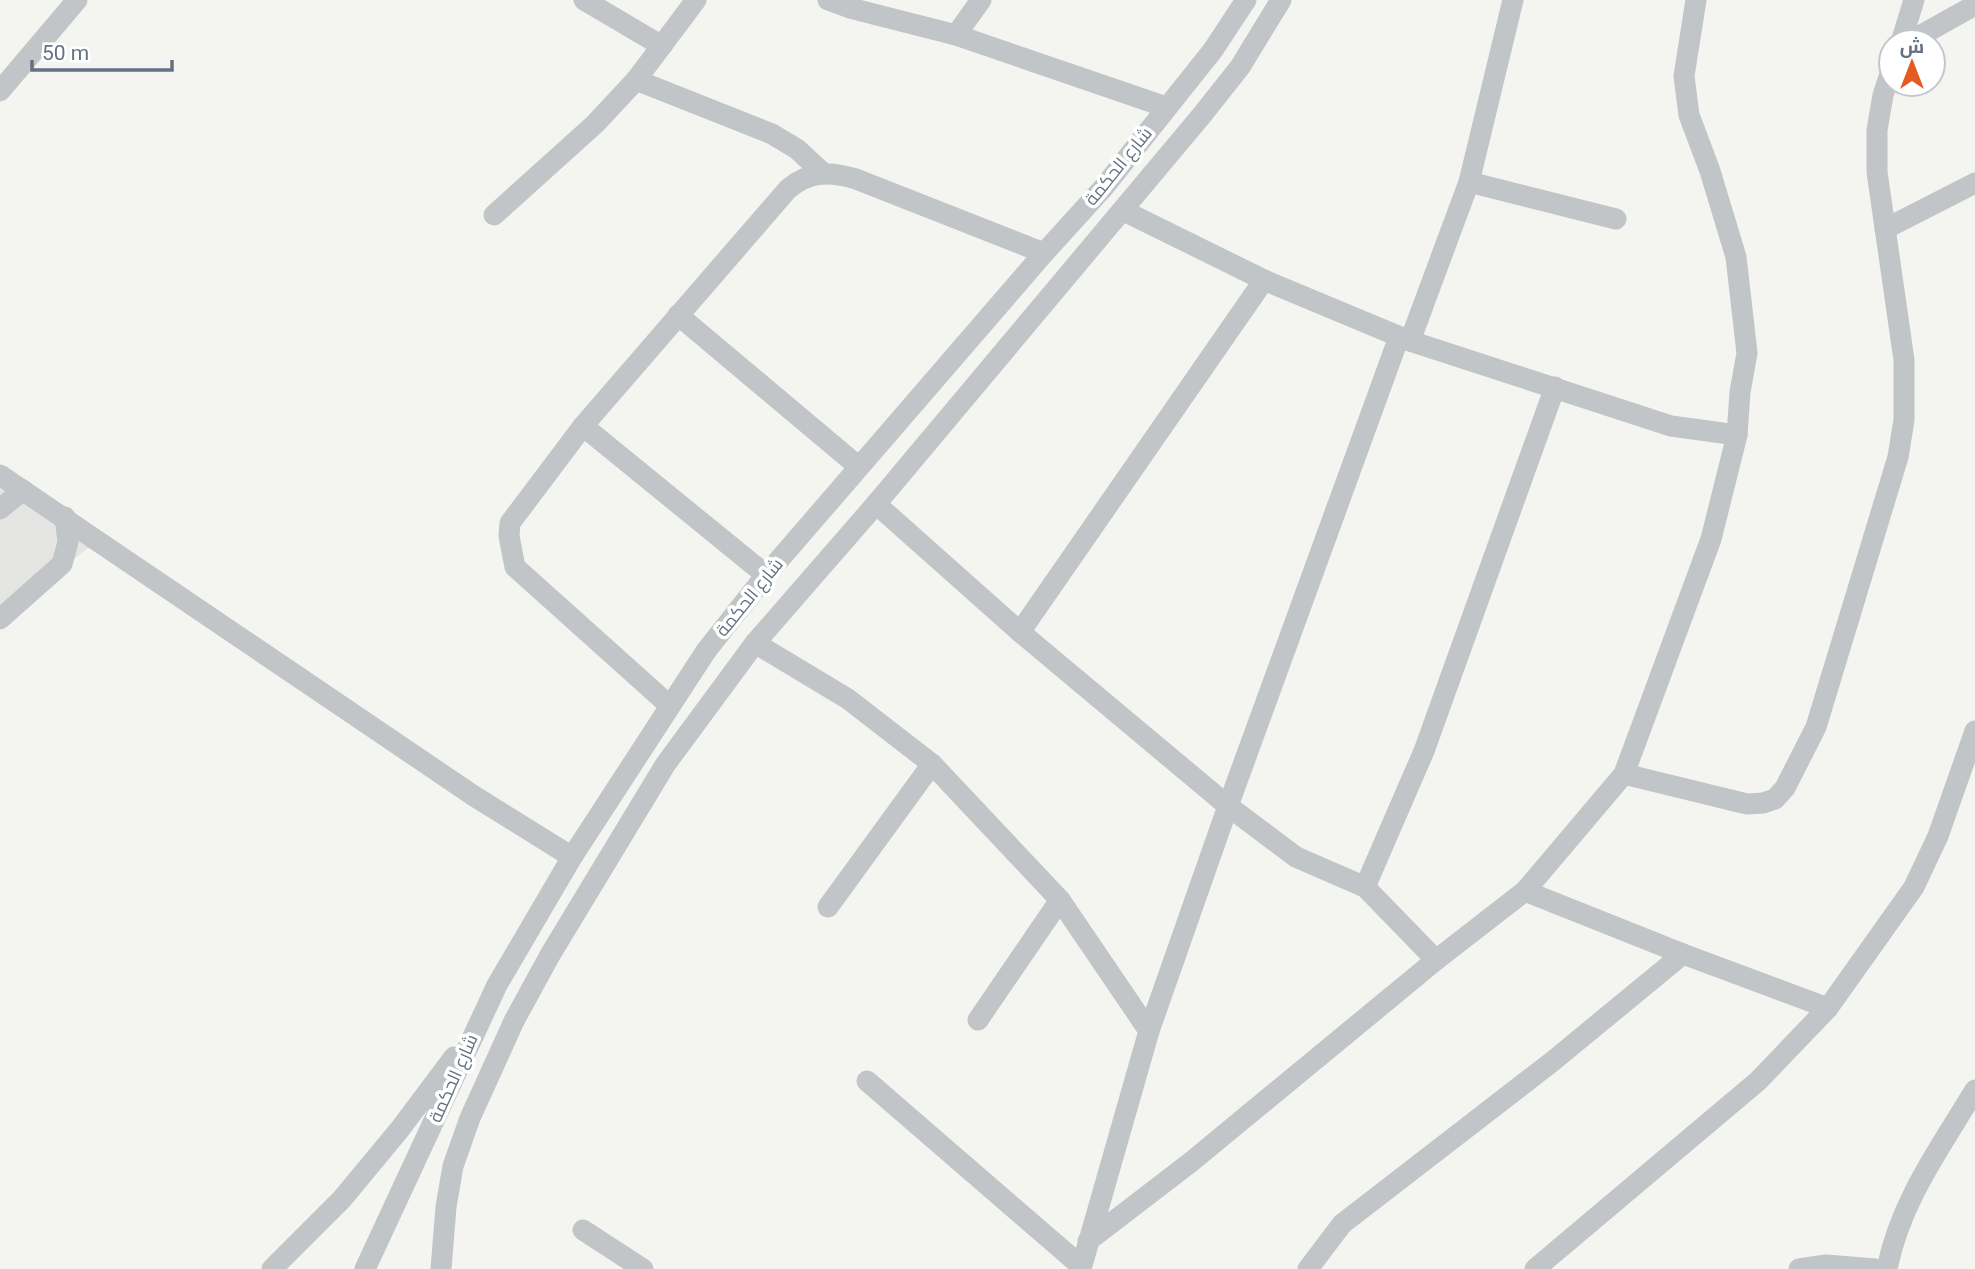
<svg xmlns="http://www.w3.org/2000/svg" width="1975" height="1269" font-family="Roboto,Cairo,sans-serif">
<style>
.built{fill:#e5e6e4}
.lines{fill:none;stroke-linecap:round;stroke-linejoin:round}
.minor{stroke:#c1c5c8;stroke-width:21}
.labels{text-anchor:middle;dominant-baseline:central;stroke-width:7;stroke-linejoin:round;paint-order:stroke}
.street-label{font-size:18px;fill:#637282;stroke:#fff}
</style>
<rect width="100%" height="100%" fill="#f4f5f0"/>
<path class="built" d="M0,479L97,541L0,618Z"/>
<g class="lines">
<g class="minor">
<path d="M584,0L662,46"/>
<path d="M828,0L850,8L956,35L1166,107"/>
<path d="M956,35L981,0"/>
<path d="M1901,42L1914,0"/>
<path d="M1909,42L1975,5"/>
<path d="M636,80L772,134L797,149L824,174"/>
<path d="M0,91L77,0"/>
<path d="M1469,182L1616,219"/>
<path d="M1124,211L1264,280L1410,341L1671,426L1737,435"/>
<path d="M494,215L595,124L636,80L696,0"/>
<path d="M1885,229L1975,183"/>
<path d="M678,315L859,467"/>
<path d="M1410,341L1469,182L1513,0"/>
<path d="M583,426L766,575"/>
<path d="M0,475L474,796L572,857"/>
<path d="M876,504L1020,632L1228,806L1296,857L1365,887L1436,960"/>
<path d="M0,509L23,490"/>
<path d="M0,619L62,564L68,542L65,517"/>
<path d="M1020,632L1264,280"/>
<path d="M755,643L848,699L932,764L1060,900L1149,1031"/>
<path d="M670,706L515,567L509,536L510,523L583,426L788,189C809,171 831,171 856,179L1044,253"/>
<path d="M1624,774L1747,804L1763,803L1775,799L1785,788L1816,727L1898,457L1904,420V360L1877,172V130L1883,95L1891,71"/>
<path d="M1365,887L1424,751L1555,387"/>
<path d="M1525,891L1683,954L1828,1008"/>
<path d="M828,907L932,764"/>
<path d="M978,1020L1060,900"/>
<path d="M867,1081L1081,1266"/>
<path d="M583,1230L643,1269"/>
<path d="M1088,1241L1191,1162L1436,960L1525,891L1624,774L1711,539L1737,435L1740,392L1747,353L1736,257L1710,171L1689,115L1684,76L1696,0"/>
<path d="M272,1269L342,1199L400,1129L454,1057"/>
<path d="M365,1269L497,985L572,857L706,651L766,575L1044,253L1104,187L1213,50L1246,0"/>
<path d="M441,1269L446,1207L453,1166L470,1118L514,1021L550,955L665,765L755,643L876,504L1202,115L1240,67L1281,0"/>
<path d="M1081,1269L1149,1031L1228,806L1399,337"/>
<path d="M1308,1269L1342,1224L1553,1061L1683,954"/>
<path d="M1535,1269L1758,1081L1828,1008L1914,887L1938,836L1975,731"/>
<path d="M1799,1269L1826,1265L1875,1269"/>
<path d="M1887,1269C1900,1202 1940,1148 1975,1090"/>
</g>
</g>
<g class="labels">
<g class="street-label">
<text transform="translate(1118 166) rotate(-51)">شارع الحكمة</text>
<text transform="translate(749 597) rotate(-51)">شارع الحكمة</text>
<text transform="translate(453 1078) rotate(-66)">شارع الحكمة</text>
</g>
</g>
<g transform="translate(1912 63)"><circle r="33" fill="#ffffff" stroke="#c1c7cd" stroke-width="2"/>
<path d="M0-5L12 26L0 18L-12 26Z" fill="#e35a22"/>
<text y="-10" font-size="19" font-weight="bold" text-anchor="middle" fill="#637282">ش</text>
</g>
<path d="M32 60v10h140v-10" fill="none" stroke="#637282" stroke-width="3.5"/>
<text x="42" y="60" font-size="21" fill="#637282" stroke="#ffffff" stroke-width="5" paint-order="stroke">50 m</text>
</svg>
